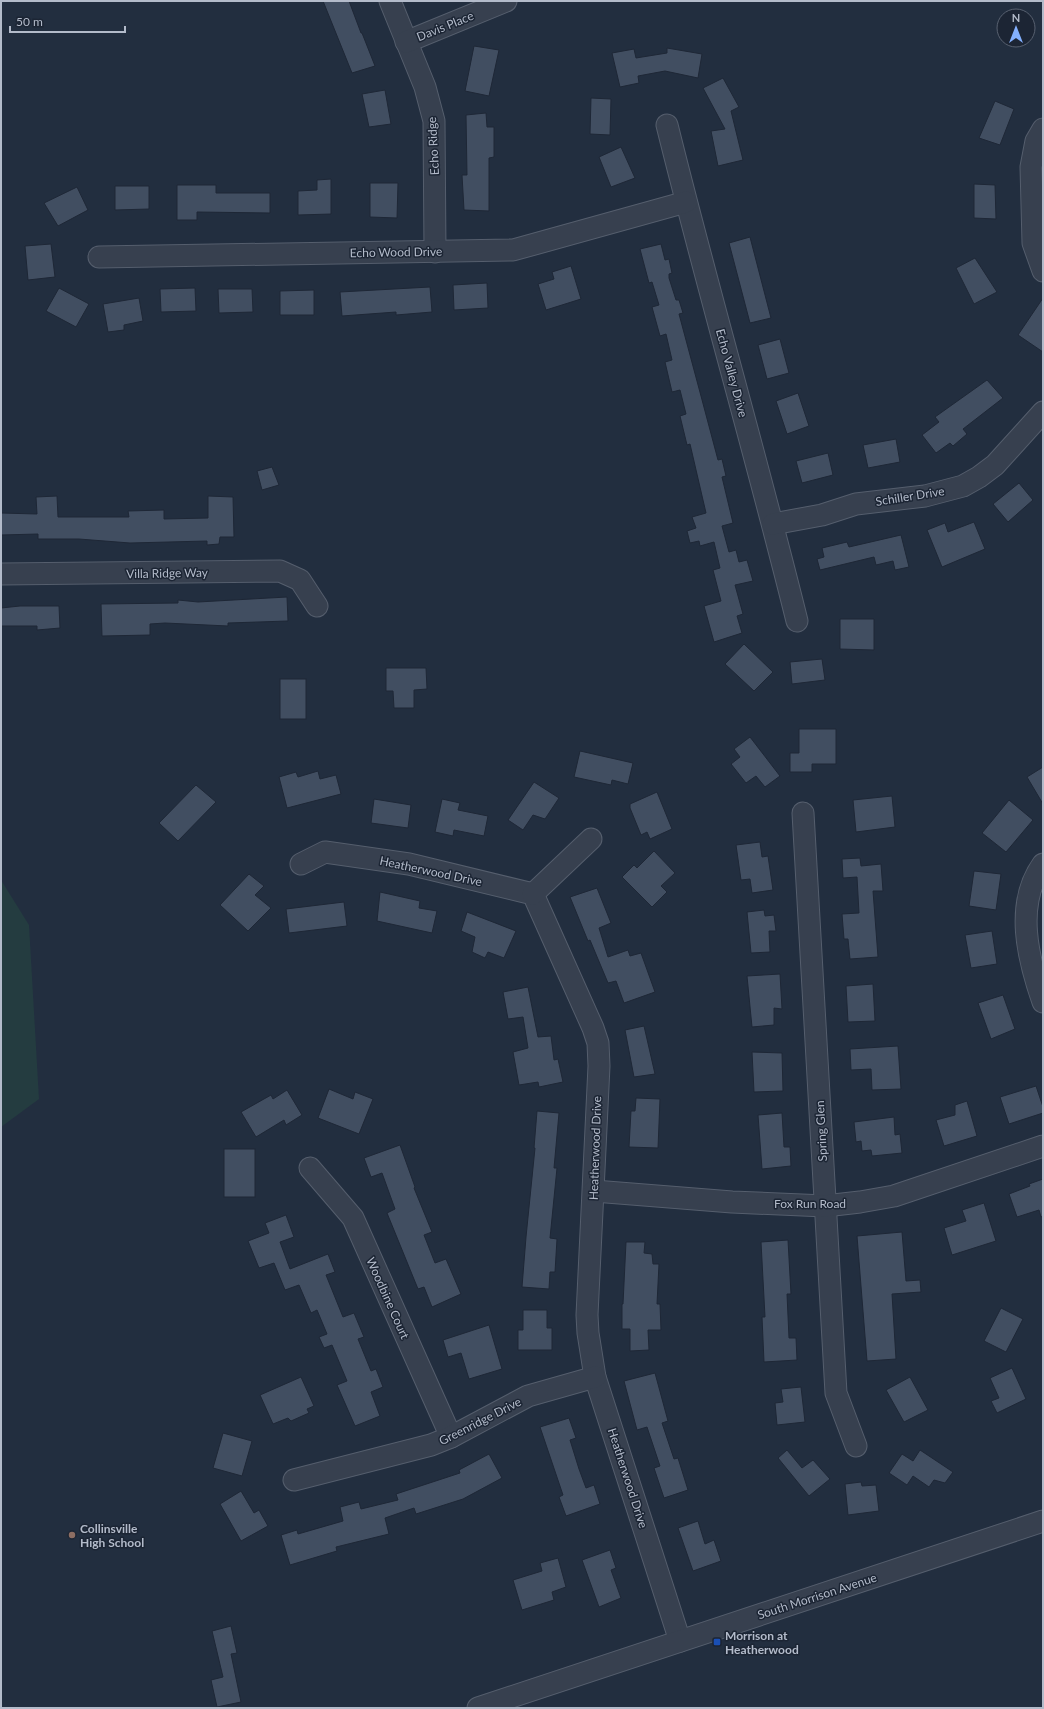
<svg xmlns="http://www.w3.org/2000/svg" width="1044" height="1709" font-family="Lato,sans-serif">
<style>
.grass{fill:#243c40}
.building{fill:#414e61;stroke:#1e2736}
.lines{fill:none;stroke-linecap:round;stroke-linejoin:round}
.minor-casing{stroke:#555e6d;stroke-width:23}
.minor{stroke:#37404f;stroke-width:21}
.education-dot{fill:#8d6e63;stroke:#1c2534;stroke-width:1.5}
.transit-dot{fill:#1a4fb4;stroke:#1c2534;stroke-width:1.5}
.labels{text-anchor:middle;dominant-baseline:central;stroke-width:3;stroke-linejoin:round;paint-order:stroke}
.street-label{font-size:12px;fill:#b3bbca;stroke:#1c2534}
.poi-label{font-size:12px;font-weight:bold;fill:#b3bbca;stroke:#1c2534;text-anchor:start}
</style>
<rect width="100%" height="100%" fill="#222e3f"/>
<path class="grass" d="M1,880L29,925L39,1099L1,1127Z"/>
<g class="building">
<path d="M323,1H349L361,33H362L375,66L352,73Z"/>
<path d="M474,46L499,50L489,96L465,91Z"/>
<path d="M667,48L702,54L698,78L665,71L638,76L639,83L620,87L612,53L634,49L636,58L667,53Z"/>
<path d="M723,78L739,107L731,111L743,160L718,166L711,131L725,129L703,88Z"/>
<path d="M385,90L391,124L369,127L362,94Z"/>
<path d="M591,98L611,99L610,135L590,134Z"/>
<path d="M995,101L1014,109L1000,145L979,138Z"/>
<path d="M486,113L487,127H494V157L489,158V211L464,210L462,175H467L466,115Z"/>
<path d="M621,147L635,178L611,187L599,157Z"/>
<path d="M331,179V214L298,215V191L317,190V180Z"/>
<path d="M370,183H398L397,218L370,217Z"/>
<path d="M974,184L995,185L996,219L974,218Z"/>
<path d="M177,185H216V193H270V213L197,212V220H177Z"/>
<path d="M115,186H149V209L115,210Z"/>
<path d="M77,187L88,210L58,226L44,203Z"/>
<path d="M750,237L771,318L750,323L729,243Z"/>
<path d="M51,244L55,277L28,280L25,246Z"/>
<path d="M661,244L665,260L669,259L672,273L669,274V278L676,300H679L683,313L679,314L701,396L718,460L722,459L726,476L722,477L733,523L722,526L729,552L736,550L739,562L747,560L753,581L735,585L743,614L737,616L742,633L714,642L704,606L721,601L713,570L720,568L714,542L700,546L699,541L690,543L687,531L696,528L692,517L706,513L690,444L687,445L680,416L686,414L680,390L672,392L665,362L672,360L666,334L660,336L652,307L659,305L652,282L649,283L640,249Z"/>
<path d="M975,258L997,292L974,304L956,268Z"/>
<path d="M571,266L581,299L546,310L538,284L554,279L552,272Z"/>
<path d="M487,283L488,308L454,310L453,285Z"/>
<path d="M430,287L432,312L396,315V312L342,316L340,292Z"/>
<path d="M59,288L89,304L76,327L46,311Z"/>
<path d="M195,288L196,311L161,312L160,289Z"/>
<path d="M218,289H252L253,312L219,313Z"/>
<path d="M314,290V315H280V291Z"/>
<path d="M139,298L143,321L124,325V330L108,332L103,304Z"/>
<path d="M1043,298V352L1018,335Z"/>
<path d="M780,339L789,373L767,379L758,345Z"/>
<path d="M987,380L1003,398L963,429L967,434L953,446L950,443L936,453L922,435L939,422L935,417Z"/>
<path d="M798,393L809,426L787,434L776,401Z"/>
<path d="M896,439L900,462L868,468L863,445Z"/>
<path d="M828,453L833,475L802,483L796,461Z"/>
<path d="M272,467L279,485L262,490L257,471Z"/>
<path d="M1019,483L1033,500L1008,522L993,504Z"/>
<path d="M57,496L58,517H129L128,511L164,510V519L208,518V496L233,497L234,537H220L219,544L207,545V541L130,543L79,539H38V534L1,535V513L37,514L36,497Z"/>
<path d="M974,522L985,549L942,567L927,530L945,523L948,532Z"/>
<path d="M901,535L909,567L895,570L893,561L876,565L874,557L820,570L817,559L824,557L822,548L847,542L849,547Z"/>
<path d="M287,597L288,621L228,623V626L165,623L150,624V635L102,636L101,604L178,603V600L198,602Z"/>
<path d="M20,606H59L60,628L37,630V626H1V608Z"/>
<path d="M840,619H874V650L840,649Z"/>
<path d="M744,644L773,672L754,691L725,664Z"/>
<path d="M822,659L825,680L792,684L790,662Z"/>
<path d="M386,668H426L427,689L414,690V708H394L393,691H386Z"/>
<rect x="280" y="679" width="26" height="40"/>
<path d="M799,729H836V764H812V772H790V753H799Z"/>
<path d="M750,737L780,776L765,787L756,776L746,783L731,764L740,757L734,749Z"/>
<path d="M580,751L633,763L628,784L612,780L611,785L574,777Z"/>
<path d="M1043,767V804L1027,777Z"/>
<path d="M318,771L320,779L336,775L341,794L287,808L279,777L296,772L298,777Z"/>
<path d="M534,782L559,798L545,819L533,815L523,830L508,820Z"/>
<path d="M196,785L216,802L178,841L159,823Z"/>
<path d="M657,792L672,829L650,839L647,832L641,835L630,808V804Z"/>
<path d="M892,796L895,827L856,832L853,800Z"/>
<path d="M374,799L411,805L408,828L371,823Z"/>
<path d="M442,799L460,803L458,810L488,816L484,836L454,830L453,836L435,832Z"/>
<path d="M1009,800L1033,820L1006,852L982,833Z"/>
<path d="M760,842L762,857L768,856L773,890L752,893L750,879L741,880L736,845Z"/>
<path d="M654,851L675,873L661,886L667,892L652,907L622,877L634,865L637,868Z"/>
<path d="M860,858L861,866L881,864L883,891H873L878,957L850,959L848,939H844L842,914L859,913L857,877L843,878L842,859Z"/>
<path d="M974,871L1001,874L996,910L969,906Z"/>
<path d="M249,874L264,886L255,895L271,908L248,931L220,905Z"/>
<path d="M597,888L611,923L599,928L608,957L628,950L630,956L641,953L655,992L624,1003L616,981L608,983L590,940L588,941L570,897Z"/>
<path d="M380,892L420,901L419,908L437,911L432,933L377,921Z"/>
<path d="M344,902L347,926L289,933L286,909Z"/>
<path d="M764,910L765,916L774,915L776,931H769L770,952L751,953L747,912Z"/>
<path d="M467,912L516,931L504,958L488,952L485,958L472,952L475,937L461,931Z"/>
<path d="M992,931L997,964L971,968L965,935Z"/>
<path d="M780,974L782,1009L774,1008V1025L752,1027L747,976Z"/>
<path d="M873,984L875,1021L848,1022L846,986Z"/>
<path d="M528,987L538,1037L551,1036L554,1060L558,1059L563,1082L539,1087L538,1082L519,1085L513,1052L528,1048L523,1017L508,1019L503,992Z"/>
<path d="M1003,995L1015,1029L991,1039L978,1003Z"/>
<path d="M644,1026L655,1074L634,1077L625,1030Z"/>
<path d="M898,1046L901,1089L872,1090L871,1069L851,1070L850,1049Z"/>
<path d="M752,1052L782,1053L783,1091L754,1092Z"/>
<path d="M1036,1086L1043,1107V1113L1009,1124L1000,1097Z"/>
<path d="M329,1089L353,1099L355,1092L373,1099L359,1134L318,1118Z"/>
<path d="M287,1090L302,1115L286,1125L284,1120L256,1137L241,1112L271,1095L273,1099Z"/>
<path d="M636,1098L660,1099L658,1148L629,1147L631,1111H635Z"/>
<path d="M967,1101L977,1136L944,1146L936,1120L955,1115V1105Z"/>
<path d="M537,1111L559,1113L554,1168H557L550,1238L557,1239L555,1272H550L549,1289L522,1287L526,1237L535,1148H534Z"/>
<path d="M782,1113L784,1147H790L791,1166L762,1169L758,1115Z"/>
<path d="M894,1117L895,1135L900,1134L902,1153L872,1156L871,1150L862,1151L861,1141L856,1142L854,1122Z"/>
<path d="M400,1145L415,1187L414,1188L432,1232L424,1235L435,1263L446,1259L461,1294L432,1307L424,1287L418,1289L387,1213L395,1209L382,1173L371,1177L364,1158Z"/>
<rect x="224" y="1149" width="31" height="48"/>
<path d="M1043,1179V1216L1041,1217L1039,1210L1017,1217L1009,1194L1030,1186L1029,1184Z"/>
<path d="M984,1203L996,1241L952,1255L944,1228L966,1221L962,1210Z"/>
<path d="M286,1215L294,1237L280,1242L290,1269L328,1254L335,1272L326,1275L343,1317L354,1313L364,1337L358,1339L371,1371L376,1369L383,1387L371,1392L380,1416L355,1426L337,1385L347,1381L332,1345L324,1348L319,1337L327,1334L317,1310L311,1313L299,1285L285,1290L274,1263L259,1268L248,1241L269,1233L265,1223Z"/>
<path d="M902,1232L906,1281L920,1280L921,1292L892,1294L896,1359L867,1361L857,1236Z"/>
<path d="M788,1240L791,1294H787L789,1338H796L797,1360L764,1362L762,1317H765L761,1242Z"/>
<path d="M626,1242H645L644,1253L652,1254L653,1264H659L657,1304H660L661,1330H648L649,1350L630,1351V1329H622V1304H623Z"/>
<path d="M1001,1308L1023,1319L1006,1352L984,1341Z"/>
<path d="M523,1310H547V1328H552V1350H518V1330H523Z"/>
<path d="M489,1325L502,1369L469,1379L461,1353L448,1357L443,1340Z"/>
<path d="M1012,1368L1026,1399L997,1413L991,1401L999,1398L990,1378Z"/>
<path d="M655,1373L668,1421L662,1423L674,1459L678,1458L688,1490L664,1498L654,1468L660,1466L647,1427L637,1430L624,1381Z"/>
<path d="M301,1377L314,1406L307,1409L309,1413L291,1421L288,1418L273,1424L260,1395Z"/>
<path d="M910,1377L928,1410L904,1422L886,1390Z"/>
<path d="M801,1387L805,1422L777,1425L775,1403L783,1402L781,1389Z"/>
<path d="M569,1418L576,1438L570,1440L579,1469L586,1488L594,1485L600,1504L566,1516L559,1497L563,1495L540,1427Z"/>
<path d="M223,1433L252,1441L242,1476L213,1468Z"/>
<path d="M787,1450L802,1468L813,1460L830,1479L809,1496L778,1458Z"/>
<path d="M920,1450L953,1472L945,1483L934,1480L929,1487L913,1476L907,1485L889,1473L902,1454L913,1461Z"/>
<path d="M489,1454L502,1478L463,1499L416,1514L414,1508L385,1518L389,1534L336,1547L337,1551L290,1565L281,1535L297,1530L298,1534L343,1521L340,1507L359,1502L361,1509L398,1500L396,1494L460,1473L459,1470Z"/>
<path d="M861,1482L862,1486L876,1485L879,1511L848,1515L845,1484Z"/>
<path d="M241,1491L254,1513L259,1510L268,1526L241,1541L220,1504Z"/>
<path d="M698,1521L705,1544L714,1540L721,1561L693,1571L678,1528Z"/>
<path d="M610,1550L616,1568L611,1570L621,1598L599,1607L582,1560Z"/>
<path d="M558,1558L566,1587L552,1592L554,1600L522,1610L513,1580L542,1571L540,1563Z"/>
<path d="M231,1626L237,1653L231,1654L241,1702L217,1707L211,1680L223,1677L212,1631Z"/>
</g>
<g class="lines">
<g class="minor-casing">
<g id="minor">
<path d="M390,1L425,87L434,121L435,252"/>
<path d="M406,42L506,1"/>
<path d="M667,125C708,291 756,455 797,621"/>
<path d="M1043,129L1036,141L1031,167L1033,243L1043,271"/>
<path d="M99,257L513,250L686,202"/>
<path d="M773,524L822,515L856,504L925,496L963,486L979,477L995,465L1043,412"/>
<path d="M1,574L280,571L300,580L317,606"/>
<path d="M803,813L836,1393L856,1446"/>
<path d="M301,864L325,852L409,864L533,894L593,1028L598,1043L599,1066L587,1315L588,1333L595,1377L680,1641"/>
<path d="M1043,864C1014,904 1028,959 1043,1002"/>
<path d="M533,894L591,839"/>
<path d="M310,1168L353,1218L451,1437"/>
<path d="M594,1191L732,1202L825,1206L860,1202L894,1196L1043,1146"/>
<path d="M294,1480L431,1445L451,1437L528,1396L595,1377"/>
<path d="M478,1708L1043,1521"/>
</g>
</g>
<use href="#minor" class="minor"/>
</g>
<circle class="education-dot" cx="72" cy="1535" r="4"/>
<rect class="transit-dot" x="713" y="1638" width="8" height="8" rx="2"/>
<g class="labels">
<g class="street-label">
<text transform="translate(445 26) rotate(-22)">Davis Place</text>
<text transform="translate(433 146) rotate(-93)">Echo Ridge</text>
<text transform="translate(396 252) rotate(-1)">Echo Wood Drive</text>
<text transform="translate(732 373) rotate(75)">Echo Valley Drive</text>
<text transform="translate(910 496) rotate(-9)">Schiller Drive</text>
<text transform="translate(167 573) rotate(-1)">Villa Ridge Way</text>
<text transform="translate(431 871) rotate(12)">Heatherwood Drive</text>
<text transform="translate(821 1131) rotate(-93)">Spring Glen</text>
<text transform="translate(595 1148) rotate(-88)">Heatherwood Drive</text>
<text x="810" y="1203">Fox Run Road</text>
<text transform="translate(388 1298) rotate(66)">Woodbine Court</text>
<text transform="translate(480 1421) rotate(-27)">Greenridge Drive</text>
<text transform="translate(628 1478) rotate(72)">Heatherwood Drive</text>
<text transform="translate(817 1596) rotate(-18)">South Morrison Avenue</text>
</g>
<g class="poi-label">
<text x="80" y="1528">Collinsville<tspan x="80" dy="14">High School</tspan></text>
<text x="725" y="1635">Morrison at<tspan x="725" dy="14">Heatherwood</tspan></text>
</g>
</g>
<rect width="1044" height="1709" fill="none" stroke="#b3bbca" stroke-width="4"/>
<g transform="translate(1016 28)"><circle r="19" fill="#1c2534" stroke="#586170"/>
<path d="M0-3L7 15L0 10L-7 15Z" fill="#83b0fe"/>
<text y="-6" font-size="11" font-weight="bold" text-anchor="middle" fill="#b3bbca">N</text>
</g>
<path d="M10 26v6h115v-6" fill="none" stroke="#b3bbca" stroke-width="2"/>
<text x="16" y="26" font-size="12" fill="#b3bbca" stroke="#1c2534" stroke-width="3" paint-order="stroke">50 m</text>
</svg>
